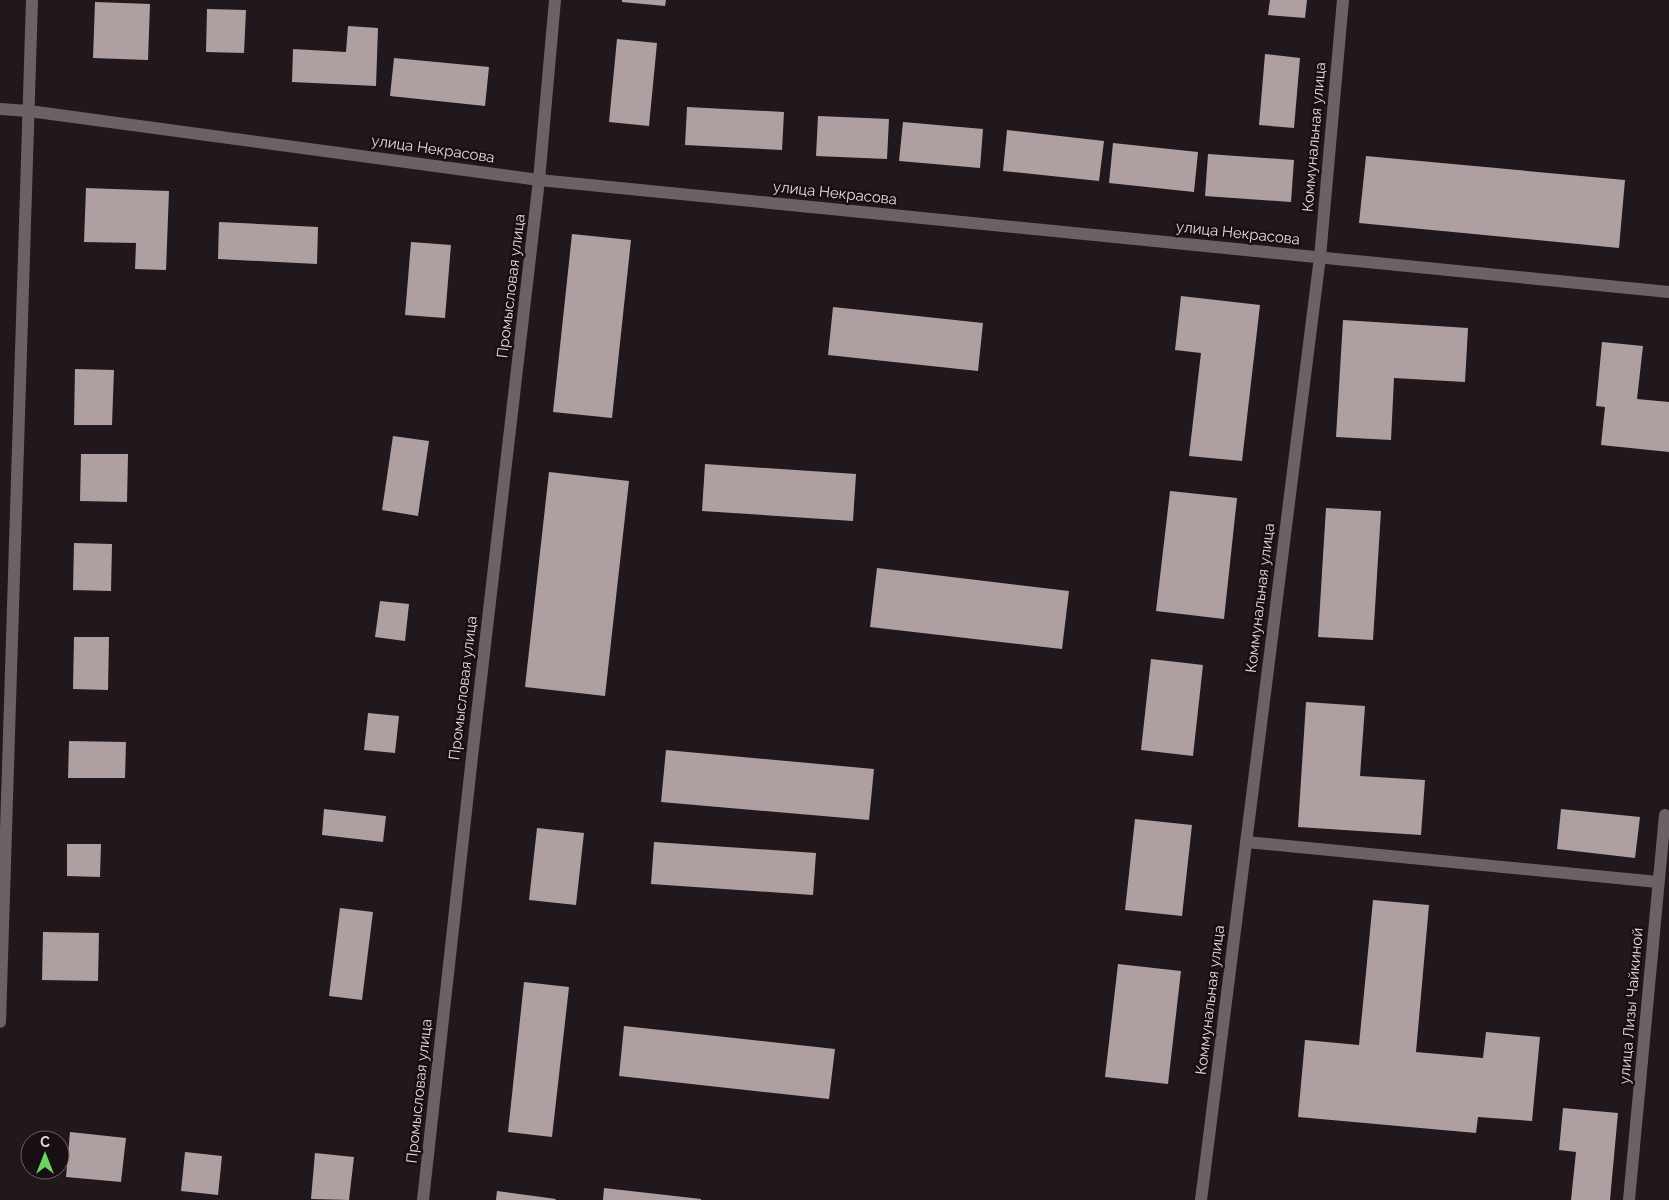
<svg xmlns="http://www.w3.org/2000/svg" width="1669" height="1200" font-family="Raleway,sans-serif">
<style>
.building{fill:#aea0a0}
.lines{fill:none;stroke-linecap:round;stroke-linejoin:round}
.minor{stroke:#6c6166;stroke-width:12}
.labels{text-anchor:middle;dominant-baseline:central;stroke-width:5;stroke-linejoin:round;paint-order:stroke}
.street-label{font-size:15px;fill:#e3dcdf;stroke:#170f13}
</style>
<rect width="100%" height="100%" fill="#21181d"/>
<g class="building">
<path d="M622,0H666L665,6L622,2Z"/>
<path d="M1270,0H1307L1305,18L1268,15Z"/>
<path d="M95,2L150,4L148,60L93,58Z"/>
<path d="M207,9L246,10L244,53L206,52Z"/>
<path d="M348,26L378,28L376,86L292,82L293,49L346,52Z"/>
<path d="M617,39L657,43L649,126L609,122Z"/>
<path d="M1265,54L1300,58L1294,128L1259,125Z"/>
<path d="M394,58L489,67L485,106L390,96Z"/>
<path d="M687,107L784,112L782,150L685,145Z"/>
<path d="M818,116L889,119L887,159L816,156Z"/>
<path d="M903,122L983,129L980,168L899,161Z"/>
<path d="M1007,130L1104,141L1099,181L1003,171Z"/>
<path d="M1113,143L1198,152L1194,192L1109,183Z"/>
<path d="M1208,154L1294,160L1291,202L1205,196Z"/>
<path d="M1366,156L1625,180L1619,248L1359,223Z"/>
<path d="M86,188L169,191L166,270L135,269L136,243L84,242Z"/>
<path d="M219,222L318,227L317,264L218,259Z"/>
<path d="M572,234L631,240L612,418L553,412Z"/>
<path d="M411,242L451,245L445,318L405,315Z"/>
<path d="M1181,296L1260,305L1242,461L1189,456L1201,353L1175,350Z"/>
<path d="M833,307L983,323L978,371L828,355Z"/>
<path d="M1343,320L1468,328L1465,382L1394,378L1391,440L1336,437Z"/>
<path d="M1602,342L1643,346L1637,399L1669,402V452L1601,445L1605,407L1596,406Z"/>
<path d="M75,369L114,370L112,425H74Z"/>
<path d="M393,436L429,441L418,516L382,510Z"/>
<path d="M81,454H128L127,502L80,501Z"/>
<path d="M705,464L856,474L853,521L702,511Z"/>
<path d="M549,472L629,481L605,696L525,687Z"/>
<path d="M1170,491L1237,498L1224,619L1156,611Z"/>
<path d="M1326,508L1381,511L1373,640L1318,637Z"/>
<path d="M74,543L112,544L111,591L73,590Z"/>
<path d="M877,568L1069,591L1062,649L870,627Z"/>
<path d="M380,601L409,604L405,641L375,637Z"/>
<path d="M74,637H109L108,690L73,689Z"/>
<path d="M1151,659L1203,665L1193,756L1141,750Z"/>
<path d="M1306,702L1365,706L1360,776L1425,780L1421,835L1298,827Z"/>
<path d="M368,713L399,716L395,753L364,750Z"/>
<path d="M69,741L126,742L125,778H68Z"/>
<path d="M666,750L874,769L869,820L661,802Z"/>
<path d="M324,809L386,816L383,842L322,835Z"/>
<path d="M1561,809L1640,817L1635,858L1557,849Z"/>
<path d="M1135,819L1192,825L1182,916L1125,910Z"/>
<path d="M537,828L584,833L576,905L529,900Z"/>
<path d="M654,842L816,853L813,895L651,884Z"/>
<path d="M67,844H101L100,877L67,876Z"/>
<path d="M1373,900L1429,905L1416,1052L1483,1058L1486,1032L1540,1037L1532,1121L1478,1117L1476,1133L1298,1117L1305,1040L1359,1045Z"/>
<path d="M340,908L373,912L362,1000L329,996Z"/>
<path d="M43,932L99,933L98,981L42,980Z"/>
<path d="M1118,964L1181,971L1168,1084L1105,1077Z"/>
<path d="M524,982L569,987L552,1137L508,1132Z"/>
<path d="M624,1026L835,1049L829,1099L619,1076Z"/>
<path d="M1563,1108L1618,1113L1610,1200H1571L1576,1152L1559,1150Z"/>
<path d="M70,1132L126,1138L121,1182L66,1177Z"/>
<path d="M185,1152L222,1156L218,1195L181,1191Z"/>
<path d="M315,1153L354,1157L349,1200L311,1199Z"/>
<path d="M604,1188L701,1199V1200H603Z"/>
<path d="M497,1191L556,1199L555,1200H496Z"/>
</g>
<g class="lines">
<g class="minor">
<path d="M0,109L29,111L539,180L1669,292"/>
<path d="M1246,842L1658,882"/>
<path d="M0,1022L32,0"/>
<path d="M423,1200L473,748L539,180L555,0"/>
<path d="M1201,1200L1320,257L1343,0"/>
<path d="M1629,1200L1665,815"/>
</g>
</g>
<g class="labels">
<g class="street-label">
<text transform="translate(1314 137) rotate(-85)">Коммунальная улица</text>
<text transform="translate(433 149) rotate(8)">улица Некрасова</text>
<text transform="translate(835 193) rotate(6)">улица Некрасова</text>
<text transform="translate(1238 233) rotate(6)">улица Некрасова</text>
<text transform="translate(511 286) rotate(-83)">Промысловая улица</text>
<text transform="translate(1260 598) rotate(-83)">Коммунальная улица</text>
<text transform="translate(463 688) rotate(-83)">Промысловая улица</text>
<text transform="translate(1210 1000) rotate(-83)">Коммунальная улица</text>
<text transform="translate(1631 1006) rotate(-85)">улица Лизы Чайкиной</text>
<text transform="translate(419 1091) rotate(-84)">Промысловая улица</text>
</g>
</g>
<g transform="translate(45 1155)"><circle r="24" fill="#170f13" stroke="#696165"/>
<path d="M0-4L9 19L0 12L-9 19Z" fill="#6ed361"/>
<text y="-8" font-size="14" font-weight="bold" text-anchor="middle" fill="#e3dcdf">С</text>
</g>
</svg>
